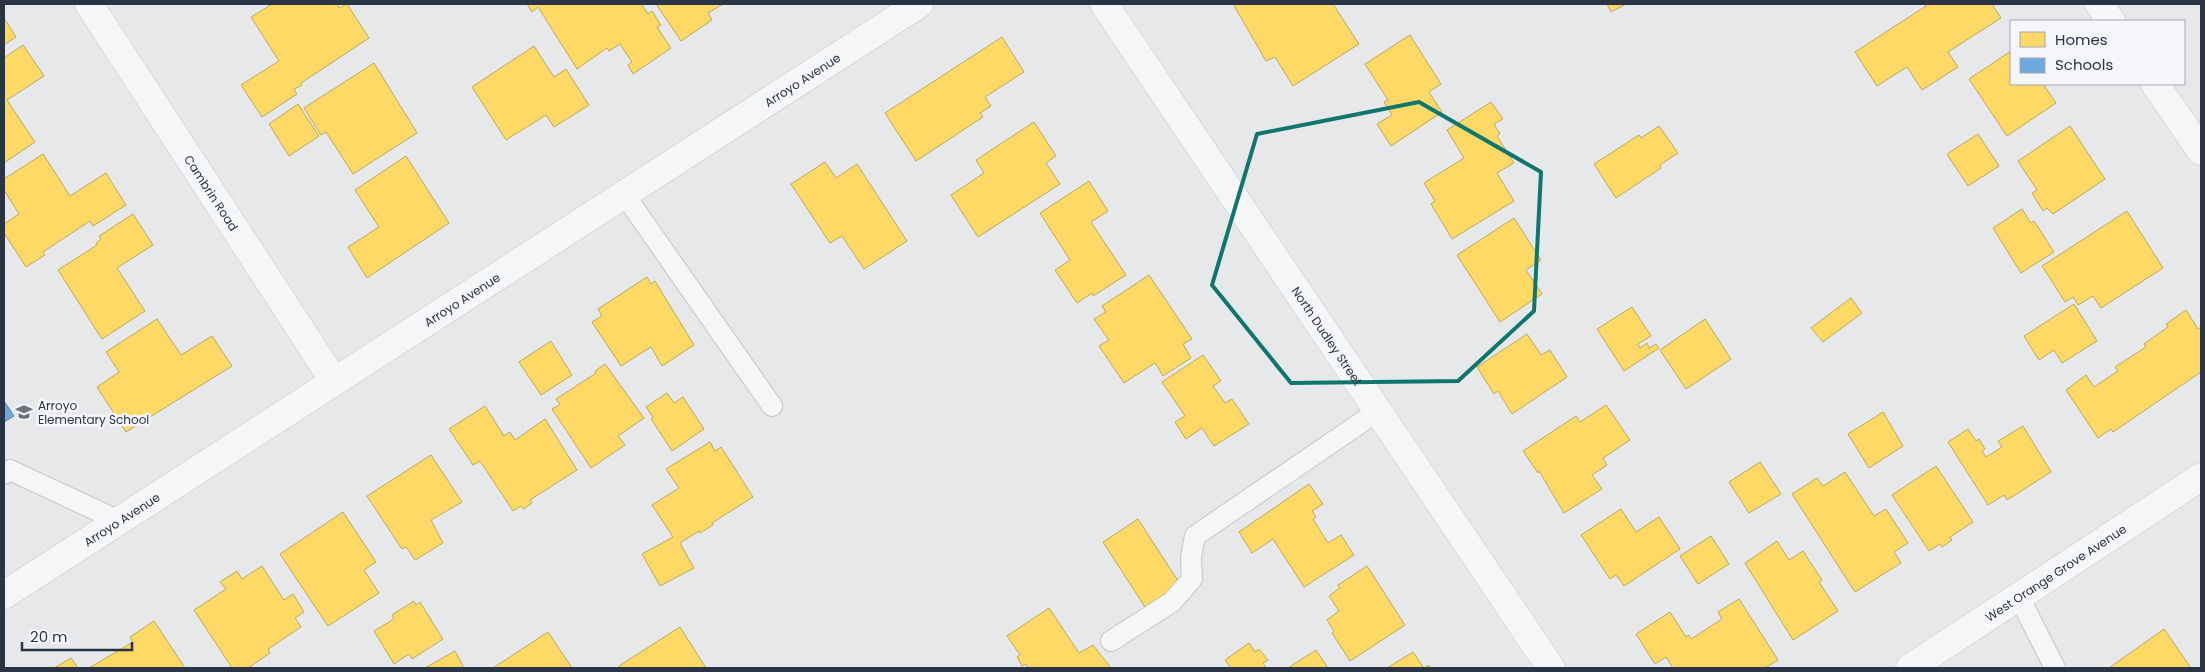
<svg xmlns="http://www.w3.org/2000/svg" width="2205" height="672" font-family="Poppins,sans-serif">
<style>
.homes{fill:#ffd966;stroke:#bfa85c}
.schools{fill:#6fa8dc;stroke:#5b85af}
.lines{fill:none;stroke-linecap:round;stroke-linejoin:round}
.service-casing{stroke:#c4c6c8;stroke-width:22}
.minor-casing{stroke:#c4c6c8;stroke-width:29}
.tertiary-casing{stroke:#c4c6c8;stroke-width:29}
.service{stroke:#f5f6f7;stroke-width:20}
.minor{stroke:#f5f6f7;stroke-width:28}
.tertiary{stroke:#f5f6f7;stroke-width:28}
.marked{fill:none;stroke:#0f766e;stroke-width:4;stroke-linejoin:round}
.labels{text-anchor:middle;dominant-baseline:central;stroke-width:5;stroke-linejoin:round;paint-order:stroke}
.street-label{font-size:12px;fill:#2b3445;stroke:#f4f6f9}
.poi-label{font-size:12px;fill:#2b3445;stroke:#f4f6f9;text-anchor:start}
</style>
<rect width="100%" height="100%" fill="#e6e8ea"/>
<g class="homes">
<path d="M272,4H337L339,8L347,4L369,38L301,83L302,85L294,89L297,94L262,117L241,85L279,61L251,17Z"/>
<path d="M527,4H641L648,14L652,11L661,25L657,27L671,48L633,74L628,65L632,62L620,44L609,51L607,48L577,69L538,7L532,12Z"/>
<path d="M656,4H723L708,13L712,20L681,41Z"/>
<path d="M1233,4H1333L1359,44L1293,86L1275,57L1266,61Z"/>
<path d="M1607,4H1626L1611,12Z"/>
<path d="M1925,4H1992L2001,18L1948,52L1958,67L1922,90L1907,67L1877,86L1855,52L1926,6Z"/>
<path d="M4,18L16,37L4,45Z"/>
<path d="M1410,35L1441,84L1429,92L1442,112L1391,146L1377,124L1392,115L1384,102L1388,100L1365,64Z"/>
<path d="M1002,37L1024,72L985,97L991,106L980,113L983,117L916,161L885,113Z"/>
<path d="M23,45L44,76L7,100L35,142L4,163V58Z"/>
<path d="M534,46L554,77L566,69L589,105L554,127L546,115L506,140L472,87Z"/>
<path d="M2011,51V84H2043L2056,103L2007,136L1969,79Z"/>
<path d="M374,63L417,133L353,174L326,132L321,135L304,108Z"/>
<path d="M1491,102L1503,119L1494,124L1500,134L1497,136L1514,163L1497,173L1514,201L1452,239L1431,204L1435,201L1424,183L1464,158L1447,130Z"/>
<path d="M298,104L319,136L289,156L269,124Z"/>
<path d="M1034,122L1056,156L1046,163L1060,184L978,237L951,195L984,173L976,160Z"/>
<path d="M1659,126L1678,153L1660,165L1661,168L1616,198L1594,164L1639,135L1641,138Z"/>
<path d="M2070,126L2105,179L2053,214L2047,208L2043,211L2032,193L2037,190L2018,161Z"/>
<path d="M1978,134L1999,166L1968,186L1947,154Z"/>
<path d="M43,154L70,196L106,173L126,205L93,226L90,221L43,252L45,255L26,267L4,233V224L19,214L4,190V179Z"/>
<path d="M406,156L449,223L367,278L348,247L379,227L355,190Z"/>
<path d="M825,162L836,178L857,164L907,241L864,269L842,236L830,243L791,184Z"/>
<path d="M1089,181L1108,211L1091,222L1126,275L1093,296L1092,293L1077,303L1055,270L1070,260L1040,213Z"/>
<path d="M2022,209L2031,223L2034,221L2054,252L2021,273L1993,228Z"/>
<path d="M2127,211L2163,268L2101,308L2093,296L2078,305L2073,297L2065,302L2042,266Z"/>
<path d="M133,214L153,245L117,268L145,311L102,339L58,270L97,245L96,243L101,239L99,236Z"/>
<path d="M1514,218L1541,260L1526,270L1542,294L1500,322L1457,255Z"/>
<path d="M1149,275L1192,339L1183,344L1191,358L1163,376L1155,363L1124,383L1099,346L1109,340L1094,319L1106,312L1102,306Z"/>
<path d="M647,277L651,284L655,281L694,345L662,366L651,347L621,366L592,322L602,316L598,309Z"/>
<path d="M1851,298L1862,313L1823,342L1811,328Z"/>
<path d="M2074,304L2097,341L2062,363L2054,350L2039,360L2024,336Z"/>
<path d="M1632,307L1651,336L1638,344L1640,348L1647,343L1649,348L1656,344L1659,348L1624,371L1597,329Z"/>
<path d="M2186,310L2198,329L2201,327V372L2113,432L2111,429L2098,438L2066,390L2086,375L2094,387L2118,371L2115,367L2146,347L2144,344L2168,327L2166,324Z"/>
<path d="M157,319L181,355L212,336L232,366L126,432L97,387L119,372L106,352Z"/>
<path d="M1705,319L1731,359L1686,389L1660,350Z"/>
<path d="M1527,334L1541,355L1550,350L1567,377L1512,414L1498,391L1494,394L1477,367Z"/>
<path d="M551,341L572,375L541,395L519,362Z"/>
<path d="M1203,355L1221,381L1213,386L1225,403L1232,399L1249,424L1214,446L1202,428L1186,439L1175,422L1185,416L1162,382Z"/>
<path d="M605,364L644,418L618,436L625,445L591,468L552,409L560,404L556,399L596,373L595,371Z"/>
<path d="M667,393L674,403L683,397L704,429L672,451L651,419L653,417L646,407Z"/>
<path d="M1606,405L1630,440L1603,458L1607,465L1592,475L1602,489L1564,513L1539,471L1538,473L1523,451L1576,416L1580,422Z"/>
<path d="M485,406L504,436L510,432L515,440L545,419L577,470L530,500L532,503L524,509L521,506L513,511L480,461L473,465L449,429Z"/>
<path d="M1883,412L1903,446L1869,468L1848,434Z"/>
<path d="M2023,426L2051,472L2007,500L2004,495L1988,505L1948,442L1968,429L1976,441L1979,439L1985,449L1982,451L1986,457L2002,447L1998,441Z"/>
<path d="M710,442L715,451L721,447L753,497L712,523L713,525L700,533L699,531L680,543L694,568L660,586L642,554L673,537L652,505L679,488L666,469Z"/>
<path d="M431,455L462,502L431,520L443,543L415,560L406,547L402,549L367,496Z"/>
<path d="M1760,462L1781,494L1749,513L1729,482Z"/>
<path d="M1936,466L1973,522L1950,537L1952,540L1942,547L1940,544L1929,551L1892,495Z"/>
<path d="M1845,472L1874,516L1886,509L1908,543L1894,552L1901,563L1855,592L1792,494L1817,478L1823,486Z"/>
<path d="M1309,484L1323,504L1312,511L1316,517L1313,519L1328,543L1341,535L1354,555L1304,587L1273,539L1252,553L1239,532Z"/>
<path d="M1621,509L1636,532L1659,517L1680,549L1624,586L1616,575L1610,579L1581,535Z"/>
<path d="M343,512L376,562L364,570L379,593L328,626L280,554Z"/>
<path d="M1138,519L1180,584L1145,607L1103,542Z"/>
<path d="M1711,536L1729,564L1698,584L1680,556Z"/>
<path d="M1777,541L1789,560L1803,551L1822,580L1819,582L1838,611L1793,640L1745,563Z"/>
<path d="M262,566L284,600L293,594L304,612L295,618L301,627L268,649L270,653L248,668H232L194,610L226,589L220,582L237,571L242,579Z"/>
<path d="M1367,566L1405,625L1350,661L1332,633L1334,631L1327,620L1339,611L1329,596L1340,588L1338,585Z"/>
<path d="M1739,599L1778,660L1765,668H1673L1666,657L1655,664L1636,634L1670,612L1686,637L1689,635L1691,639L1722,619L1718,612Z"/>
<path d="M414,601L416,605L420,602L443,639L412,659L409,654L394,664L374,631L394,619L392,615Z"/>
<path d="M1049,608L1079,653L1093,645L1111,668H1028L1026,664L1022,666L1017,657L1020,655L1007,636Z"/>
<path d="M154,621L185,668H89L133,642L130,637Z"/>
<path d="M680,627L706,668H621L619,666Z"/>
<path d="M2164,629L2191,668H2109Z"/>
<path d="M548,632L572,668H493Z"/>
<path d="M1249,643L1255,652L1259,649L1268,660L1263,663L1266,668H1231L1225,660Z"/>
<path d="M1316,650L1328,668H1288Z"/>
<path d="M455,651L464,668H425Z"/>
<path d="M1413,652L1424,668L1429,665L1431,668H1387Z"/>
<path d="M71,658L78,668H54Z"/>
</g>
<path class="schools" d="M4,401L14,416L4,422Z"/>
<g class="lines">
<g class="service-casing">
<g id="service">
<path d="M624,194L772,406"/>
<path d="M4,474L10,470L117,520"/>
<path d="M2019,597L2055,668"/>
<path d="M1111,641L1172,602L1192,579L1191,557L1195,536L1378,411"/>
</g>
</g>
<g class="minor-casing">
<g id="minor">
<path id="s1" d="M89,4L334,381"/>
<path d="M2099,4L2111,21"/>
<path d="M2155,84L2201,151"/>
</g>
</g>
<g class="tertiary-casing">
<g id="tertiary">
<path id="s2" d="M1104,4L1551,668"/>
<path id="s3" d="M4,595L919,4"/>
<path id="s4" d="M1910,668L2201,477"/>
</g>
</g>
<use href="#service" class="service"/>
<use href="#minor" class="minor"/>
<use href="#tertiary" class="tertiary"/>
</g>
<path class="marked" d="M1419,102L1541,172L1534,311L1458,381L1291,383L1212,285L1257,134Z"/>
<defs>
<g id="school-bare" transform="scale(1.35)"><path d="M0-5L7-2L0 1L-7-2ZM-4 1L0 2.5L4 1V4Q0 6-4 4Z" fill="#6c737f" stroke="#f4f6f9" stroke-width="2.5" paint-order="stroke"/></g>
</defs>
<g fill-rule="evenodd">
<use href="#school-bare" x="24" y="412"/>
</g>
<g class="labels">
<g class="street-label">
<text stroke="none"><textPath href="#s3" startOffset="950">Arroyo Avenue</textPath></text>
<text stroke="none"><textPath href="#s1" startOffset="225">Cambrin Road</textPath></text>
<text stroke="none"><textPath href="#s3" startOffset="545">Arroyo Avenue</textPath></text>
<text stroke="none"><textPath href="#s2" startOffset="400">North Dudley Street</textPath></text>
<text stroke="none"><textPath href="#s3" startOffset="140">Arroyo Avenue</textPath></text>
<text stroke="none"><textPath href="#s4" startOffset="174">West Orange Grove Avenue</textPath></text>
</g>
<g class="poi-label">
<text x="38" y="405">Arroyo<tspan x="38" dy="14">Elementary School</tspan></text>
</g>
</g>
<rect width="2205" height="672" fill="none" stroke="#2b3445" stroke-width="10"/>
<rect x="2010" y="20" width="175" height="65" fill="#f4f6f9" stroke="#a4a8b1"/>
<rect x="2020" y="32" width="25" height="15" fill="#ffd966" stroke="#a4a8b1"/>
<text x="2055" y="45" font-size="15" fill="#2b3445">Homes</text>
<rect x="2020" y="58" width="25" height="15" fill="#6fa8dc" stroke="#a4a8b1"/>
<text x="2055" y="70" font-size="15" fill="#2b3445">Schools</text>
<path d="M22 642v8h110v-8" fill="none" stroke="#2b3445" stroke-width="2.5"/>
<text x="30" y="642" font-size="15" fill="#2b3445" stroke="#f4f6f9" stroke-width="4" paint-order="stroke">20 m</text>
</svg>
